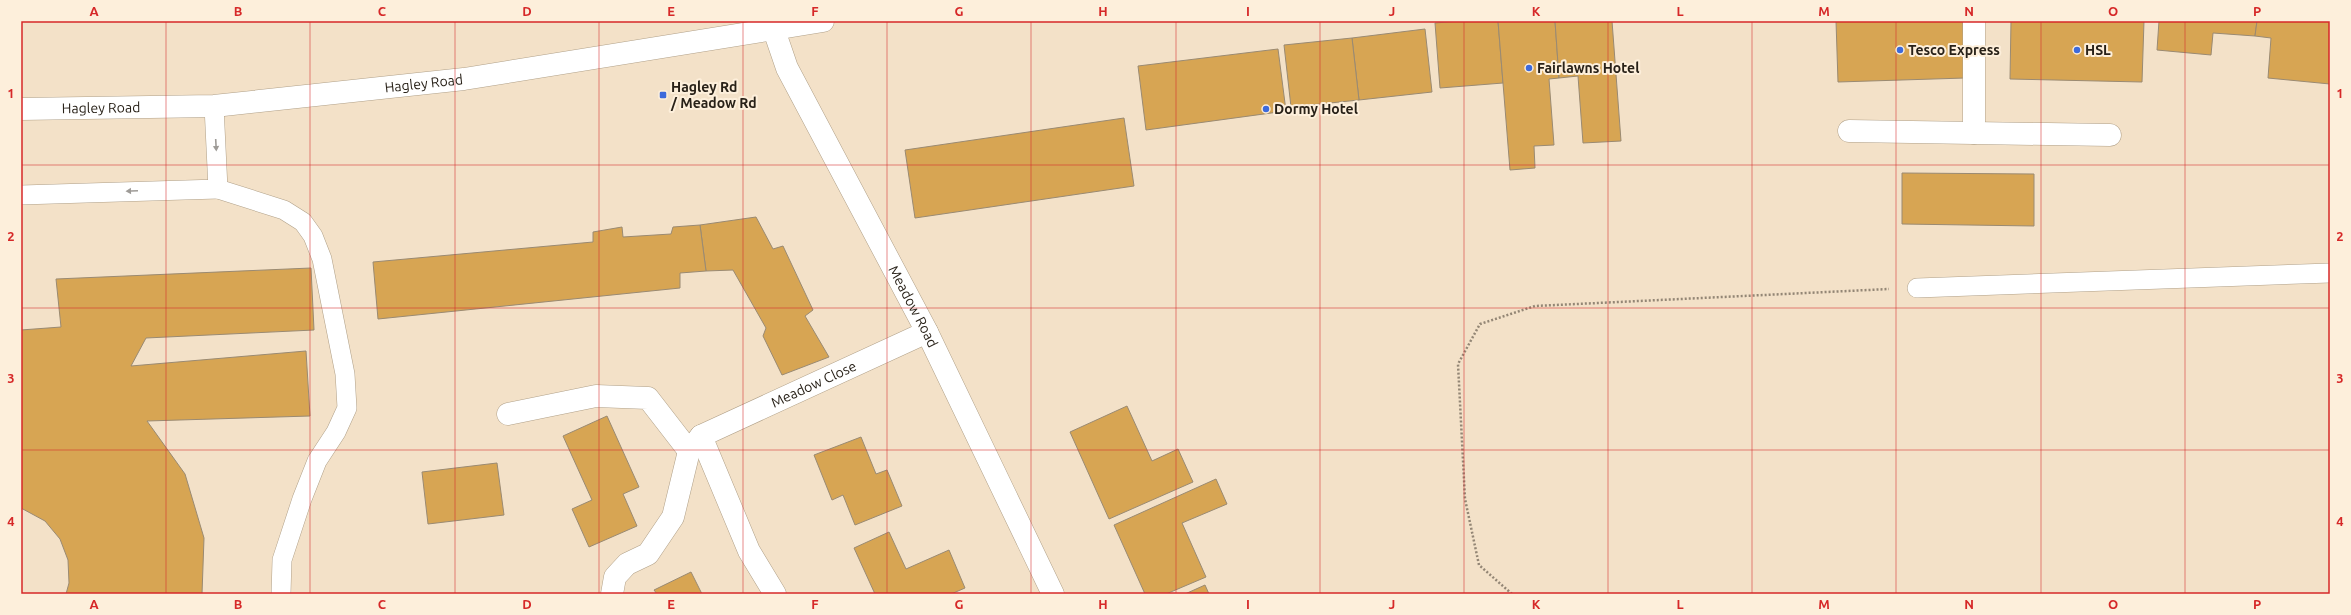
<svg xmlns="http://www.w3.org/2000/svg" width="2351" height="615" font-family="Ubuntu,sans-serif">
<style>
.building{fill:#d7a553;stroke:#9a8a72}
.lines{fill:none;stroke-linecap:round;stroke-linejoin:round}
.service-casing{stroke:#b0a088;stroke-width:20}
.minor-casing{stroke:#b0a088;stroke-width:23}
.tertiary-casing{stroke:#b0a088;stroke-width:23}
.trunk-casing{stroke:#b0a088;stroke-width:23}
.path{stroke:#938675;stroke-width:2.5;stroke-dasharray:2 2;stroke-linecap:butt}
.service{stroke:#fff;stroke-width:19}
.minor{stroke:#fff;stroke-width:22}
.tertiary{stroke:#fff;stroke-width:22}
.trunk{stroke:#fff;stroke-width:22}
.oneway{fill:#9e9b97}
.grid{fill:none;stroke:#d62828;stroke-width:1;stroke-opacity:0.55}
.poi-dot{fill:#3d6adb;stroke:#fdefdb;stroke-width:1.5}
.labels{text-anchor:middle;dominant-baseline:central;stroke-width:4;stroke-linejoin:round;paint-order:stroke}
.poi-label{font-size:14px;font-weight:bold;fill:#282118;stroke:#fdefdb;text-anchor:start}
.street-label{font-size:14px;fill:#282118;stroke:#fdefdb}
.neatline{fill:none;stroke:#d62828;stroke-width:1.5}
.grid-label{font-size:13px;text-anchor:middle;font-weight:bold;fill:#d62828}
</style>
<rect width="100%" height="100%" fill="#f3e1c8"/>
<g class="building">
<path d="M1459,21H1498L1503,83L1440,88L1435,23Z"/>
<path d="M1498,21H1555L1559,78L1549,79L1554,145L1534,146L1535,168L1510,170Z"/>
<path d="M1555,21H1612L1621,141L1583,143L1578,76L1559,78Z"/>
<path d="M1836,21H1963L1965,78L1838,82Z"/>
<path d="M2011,21H2144L2142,82L2010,79Z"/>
<path d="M2159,21H2257L2255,36L2213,33L2211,55L2157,50Z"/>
<path d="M2257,21H2330V84L2268,78L2271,38L2255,36Z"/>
<path d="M1425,29L1432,92L1359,100L1352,38Z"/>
<path d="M1352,38L1359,100L1291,107L1284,45Z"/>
<path d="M1278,49L1286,111L1146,130L1138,66Z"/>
<path d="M1124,118L1134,186L915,218L905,150Z"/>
<path d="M1902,173L2034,174V226L1902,224Z"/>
<path d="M756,217L773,249L783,246L813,310L805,316L829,357L782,375L763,336L766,328L733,270L706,271L700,225Z"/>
<path d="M700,225L706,271L680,273V288L378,319L373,262L593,242V232L622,227L623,237L671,234L673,227Z"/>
<path d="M311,268L314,330L146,338L131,366L306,351L310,416L147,421L185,474L204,538L202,594H66L69,583L68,560L60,539L45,521L21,508V330L61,327L56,279Z"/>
<path d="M1127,406L1152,461L1178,449L1193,482L1109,519L1070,432Z"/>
<path d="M607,416L639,487L623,494L637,526L589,547L572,509L592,500L563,436Z"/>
<path d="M861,437L876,474L887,470L902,506L855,525L843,495L832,500L814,455Z"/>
<path d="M497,463L504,515L428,524L422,472Z"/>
<path d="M1216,479L1227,504L1182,523L1206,577L1166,594H1145L1114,525Z"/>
<path d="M889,532L906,569L949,550L965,588L951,594H875L854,548Z"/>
<path d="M691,572L702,594H657L654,590Z"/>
<path d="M1205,585L1209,594H1185Z"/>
</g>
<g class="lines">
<g class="service-casing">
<g id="service">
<path d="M218,189L284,210L303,222L313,236L322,259L345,374L347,408L336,432L317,461L302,499L282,560L281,594"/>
<path d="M21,195L218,189L214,106"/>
<path d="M1917,288L2330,273"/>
</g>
</g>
<g class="minor-casing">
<g id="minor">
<path d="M1849,131L1974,133V21"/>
<path d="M1974,133L2110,135"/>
<path d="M508,414L596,396L648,398L689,451"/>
<path d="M701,436L749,551L775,594"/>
<path id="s1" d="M612,594L615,577L627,564L648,554L673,517L689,451L701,436L927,332"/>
</g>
</g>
<g class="tertiary-casing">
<g id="tertiary">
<path id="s2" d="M774,30L787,68L927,332L1053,594"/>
</g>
</g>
<g class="trunk-casing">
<g id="trunk">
<path id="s3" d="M21,109L214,106L464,79L823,21"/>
</g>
</g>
<path class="path" d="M1512,594L1479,565L1465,499L1458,364L1480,324L1535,306L1889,289"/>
<use href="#service" class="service"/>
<use href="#minor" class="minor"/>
<use href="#tertiary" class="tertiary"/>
<use href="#trunk" class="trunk"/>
</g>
<defs><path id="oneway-solid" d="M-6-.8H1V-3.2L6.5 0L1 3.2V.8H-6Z"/></defs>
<g class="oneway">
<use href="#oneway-solid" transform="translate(216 145) rotate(87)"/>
<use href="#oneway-solid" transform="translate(132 191) rotate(178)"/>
</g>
<path class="grid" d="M166,21V594M310,21V594M455,21V594M599,21V594M743,21V594M887,21V594M1031,21V594M1176,21V594M1320,21V594M1464,21V594M1608,21V594M1752,21V594M1896,21V594M2041,21V594M2185,21V594M21,165H2330M21,308H2330M21,450H2330"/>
<g class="poi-dot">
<circle cx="1900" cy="50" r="4"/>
<circle cx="2077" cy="50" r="4"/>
<circle cx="1529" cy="68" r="4"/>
<rect x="659" y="91" width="8" height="8" rx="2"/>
<circle cx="1266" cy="109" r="4"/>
</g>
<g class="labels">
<g class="poi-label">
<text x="1908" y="50">Tesco Express</text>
<text x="2085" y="50">HSL</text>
<text x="1537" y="68">Fairlawns Hotel</text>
<text x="671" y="87">Hagley Rd<tspan x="671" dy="16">/ Meadow Rd</tspan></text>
<text x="1274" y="109">Dormy Hotel</text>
</g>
<g class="street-label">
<text stroke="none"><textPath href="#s3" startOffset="404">Hagley Road</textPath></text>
<text stroke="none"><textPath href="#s3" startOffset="80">Hagley Road</textPath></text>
<text stroke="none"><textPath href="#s2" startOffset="310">Meadow Road</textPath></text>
<text stroke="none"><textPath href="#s1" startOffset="314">Meadow Close</textPath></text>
</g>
</g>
<rect width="2351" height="615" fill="none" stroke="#fdefdb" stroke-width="44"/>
<rect x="22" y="22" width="2307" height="571" class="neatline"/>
<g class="grid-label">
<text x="94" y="16">A</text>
<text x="238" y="16">B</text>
<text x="382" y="16">C</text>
<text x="527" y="16">D</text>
<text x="671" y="16">E</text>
<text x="815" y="16">F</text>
<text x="959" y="16">G</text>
<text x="1103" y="16">H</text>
<text x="1248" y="16">I</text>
<text x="1392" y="16">J</text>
<text x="1536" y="16">K</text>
<text x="1680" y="16">L</text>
<text x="1824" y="16">M</text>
<text x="1969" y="16">N</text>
<text x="2113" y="16">O</text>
<text x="2257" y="16">P</text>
<text x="11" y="98">1</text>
<text x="2340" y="98">1</text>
<text x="11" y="241">2</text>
<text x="2340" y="241">2</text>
<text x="11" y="383">3</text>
<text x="2340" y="383">3</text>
<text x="11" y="526">4</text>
<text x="2340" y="526">4</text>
<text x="94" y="609">A</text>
<text x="238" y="609">B</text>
<text x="382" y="609">C</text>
<text x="527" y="609">D</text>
<text x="671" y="609">E</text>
<text x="815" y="609">F</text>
<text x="959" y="609">G</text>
<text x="1103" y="609">H</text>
<text x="1248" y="609">I</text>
<text x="1392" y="609">J</text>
<text x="1536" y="609">K</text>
<text x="1680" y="609">L</text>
<text x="1824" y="609">M</text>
<text x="1969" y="609">N</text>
<text x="2113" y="609">O</text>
<text x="2257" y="609">P</text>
</g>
</svg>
